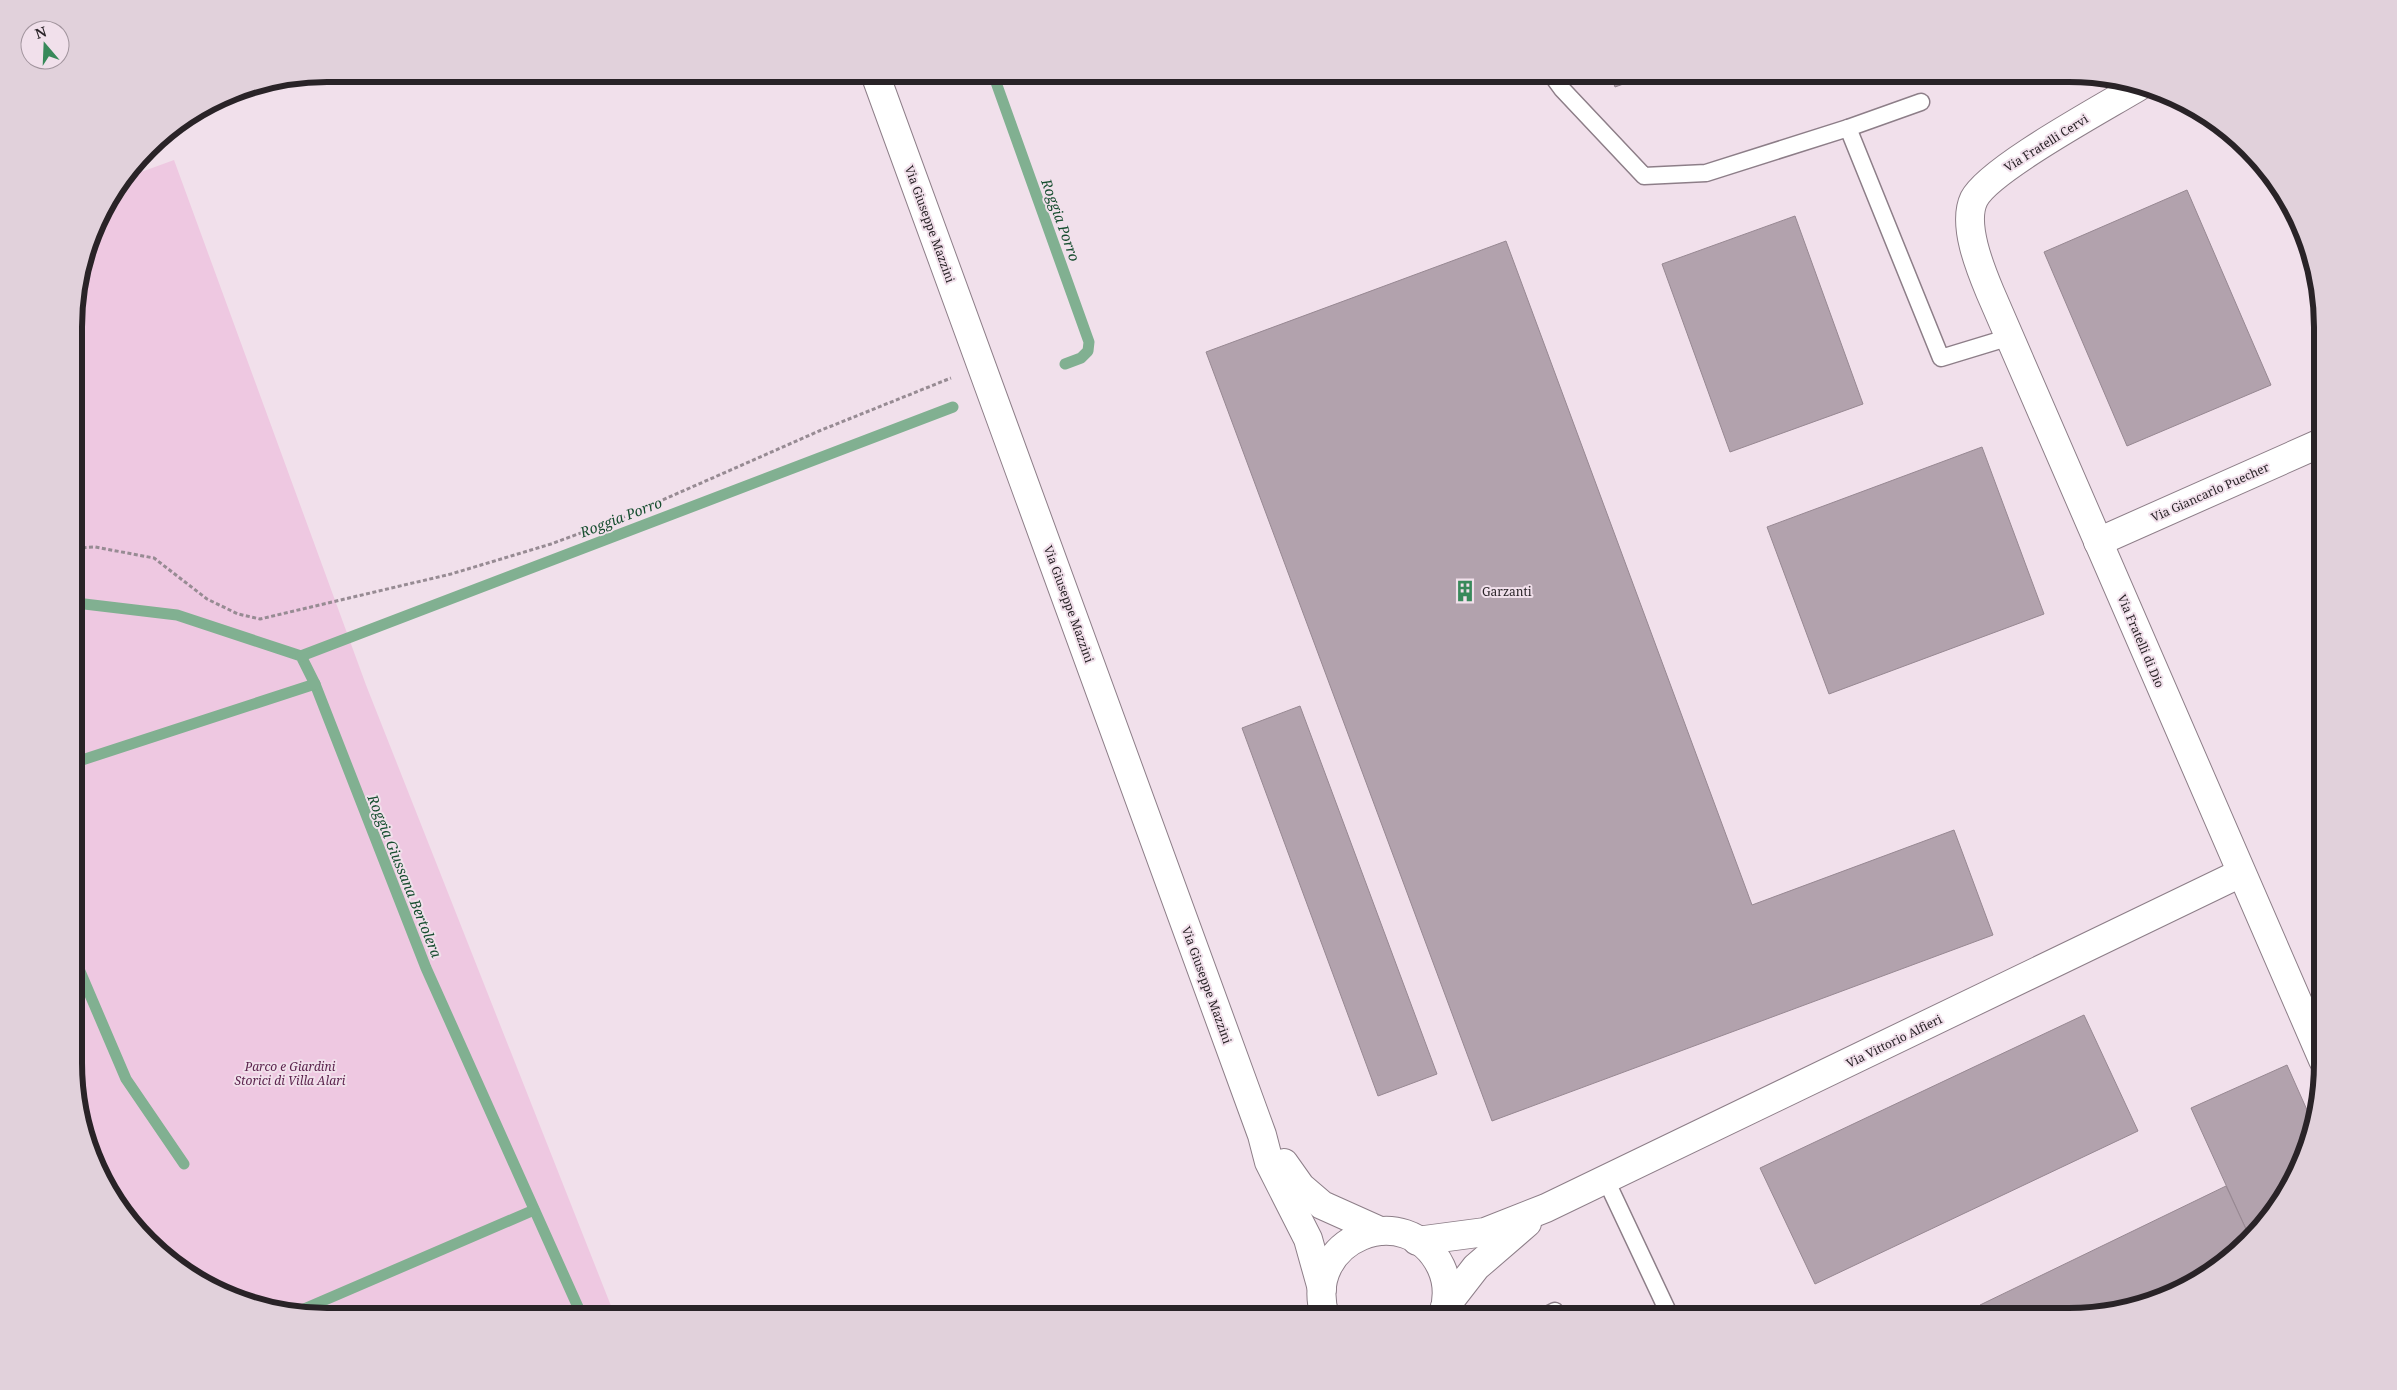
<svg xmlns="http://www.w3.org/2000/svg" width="2397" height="1390" font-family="'Noto Serif',serif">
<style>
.green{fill:#eec8e1}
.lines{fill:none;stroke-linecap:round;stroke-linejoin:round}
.stream{stroke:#81b091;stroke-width:11}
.building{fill:#b2a2ad;stroke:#978892}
.lane-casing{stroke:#8d7e88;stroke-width:19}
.street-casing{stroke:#8d7e88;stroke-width:30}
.secondary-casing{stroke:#8d7e88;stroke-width:30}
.path{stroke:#978b93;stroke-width:3;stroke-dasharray:4 2.5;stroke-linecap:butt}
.lane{stroke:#fff;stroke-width:16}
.street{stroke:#fff;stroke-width:28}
.secondary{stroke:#fff;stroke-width:28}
.rail{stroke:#887d84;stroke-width:4}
.labels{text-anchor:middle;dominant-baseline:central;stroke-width:4;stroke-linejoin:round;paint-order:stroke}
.street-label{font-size:12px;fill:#292327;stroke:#f1e0eb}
.poi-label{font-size:12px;fill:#292327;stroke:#f1e0eb;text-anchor:start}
.park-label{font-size:12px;font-style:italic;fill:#5b244d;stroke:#f1e0eb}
.water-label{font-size:14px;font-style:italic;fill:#164d2f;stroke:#f1e0eb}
.rim{fill:none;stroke:#292327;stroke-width:6}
</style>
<rect width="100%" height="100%" fill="#f1e0eb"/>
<path class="green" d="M174,160L366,685L615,1316H327L262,1308L201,1282L160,1253L116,1203L87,1144L76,1095V295L100,215L130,176Z"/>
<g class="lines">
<g class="stream">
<path d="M993,74L1089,342L1088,351L1081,358L1065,364"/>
<path d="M76,603L177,615L301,656L315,684L426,968L582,1316"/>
<path d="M301,656L953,407"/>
<path d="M76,762L315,684"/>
<path d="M76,962L126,1079L184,1164"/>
<path d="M297,1312L534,1210"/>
</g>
</g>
<g class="building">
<path d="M1610,74H1651L1615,87Z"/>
<path d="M2274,179L2281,187L2310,246L2314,266Z"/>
<path d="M2187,190L2271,385L2127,446L2044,252Z"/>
<path d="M1795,216L1863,404L1730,452L1662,264Z"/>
<path d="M1506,241L1752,905L1954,830L1993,935L1492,1121L1206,352Z"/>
<path d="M1982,447L2044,614L1829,694L1767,527Z"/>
<path d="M1300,706L1437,1074L1378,1096L1242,728Z"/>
<path d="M2084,1015L2138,1131L1815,1284L1760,1168Z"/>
<path d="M2287,1065L2315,1128L2289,1189L2251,1240L2191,1108Z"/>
<path d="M2226,1186L2251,1240L2197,1282L2135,1308L2086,1316H1986L1980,1305Z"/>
</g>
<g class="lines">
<g class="lane-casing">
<g id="lane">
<path d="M1551,74L1562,89L1644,176L1706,173L1848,128L1921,102"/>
<path d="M1848,128L1941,358L2010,337"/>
<path d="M1606,1180L1670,1316"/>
<path d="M1545,1316L1555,1311L1558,1316"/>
</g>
</g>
<g class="street-casing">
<g id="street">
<path d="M2141,85C2107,106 1989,169 1974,199C1962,224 1980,268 1990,292L2323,1060"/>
<path d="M2098,542L2323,442"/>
<path d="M1417,1241L1485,1232L1546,1208L2241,873"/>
<path d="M1445,1307L1476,1267L1527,1223"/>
</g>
</g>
<g class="secondary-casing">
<g id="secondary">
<path d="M875,74L1262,1135L1269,1162L1308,1239L1322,1289"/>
<path d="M1284,1163L1301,1187L1322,1205L1380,1231"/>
<path d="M1325,1316C1301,1239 1407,1196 1441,1267C1448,1282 1448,1300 1443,1316"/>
</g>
</g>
<path class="path" d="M76,548L95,547L154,558L207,599L238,614L260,619L451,574L551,544L624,517L819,431L951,378"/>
<use href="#lane" class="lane"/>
<use href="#street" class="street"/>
<use href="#secondary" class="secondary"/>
<path class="rail" d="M228,95L236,92"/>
</g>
<defs>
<g id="building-bare" transform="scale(1.725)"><path d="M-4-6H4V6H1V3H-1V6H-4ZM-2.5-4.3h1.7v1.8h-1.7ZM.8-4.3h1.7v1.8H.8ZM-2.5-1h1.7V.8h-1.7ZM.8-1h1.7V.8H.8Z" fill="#38895a" stroke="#f1e0eb" stroke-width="2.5" paint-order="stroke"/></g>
</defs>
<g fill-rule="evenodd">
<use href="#building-bare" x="1465" y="591"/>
</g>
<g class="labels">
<g class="street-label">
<text transform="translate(2046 143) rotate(-32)">Via Fratelli Cervi</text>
<text transform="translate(930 224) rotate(70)">Via Giuseppe Mazzini</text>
<text transform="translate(2210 492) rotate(-24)">Via Giancarlo Puecher</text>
<text transform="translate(1069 604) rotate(70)">Via Giuseppe Mazzini</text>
<text transform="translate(2141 641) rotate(67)">Via Fratelli di Dio</text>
<text transform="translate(1207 985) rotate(70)">Via Giuseppe Mazzini</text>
<text transform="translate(1894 1041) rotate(-26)">Via Vittorio Alfieri</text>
</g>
<g class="poi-label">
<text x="1482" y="591">Garzanti</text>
</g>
<g class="park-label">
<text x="290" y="1066">Parco e Giardini<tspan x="290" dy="14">Storici di Villa Alari</tspan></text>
</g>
<g class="water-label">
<text transform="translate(1061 220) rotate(70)">Roggia Porro</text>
<text transform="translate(621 517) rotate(-21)">Roggia Porro</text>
<text transform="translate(405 876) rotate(68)">Roggia Giussana Bertolera</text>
</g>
</g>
<path d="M0 0H2397V1390H0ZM327 82H2069A245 245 0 0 1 2314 327V1063A245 245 0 0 1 2069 1308H327A245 245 0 0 1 82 1063V327A245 245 0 0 1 327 82Z" fill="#e1d1db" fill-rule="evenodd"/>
<path class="rim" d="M327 82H2069A245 245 0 0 1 2314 327V1063A245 245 0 0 1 2069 1308H327A245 245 0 0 1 82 1063V327A245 245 0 0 1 327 82Z"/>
<g transform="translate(45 45) rotate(341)"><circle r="24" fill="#f1e0eb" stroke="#a1949d"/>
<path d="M0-4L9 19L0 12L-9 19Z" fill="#38895a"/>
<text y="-8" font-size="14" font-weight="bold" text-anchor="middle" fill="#292327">N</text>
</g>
</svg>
